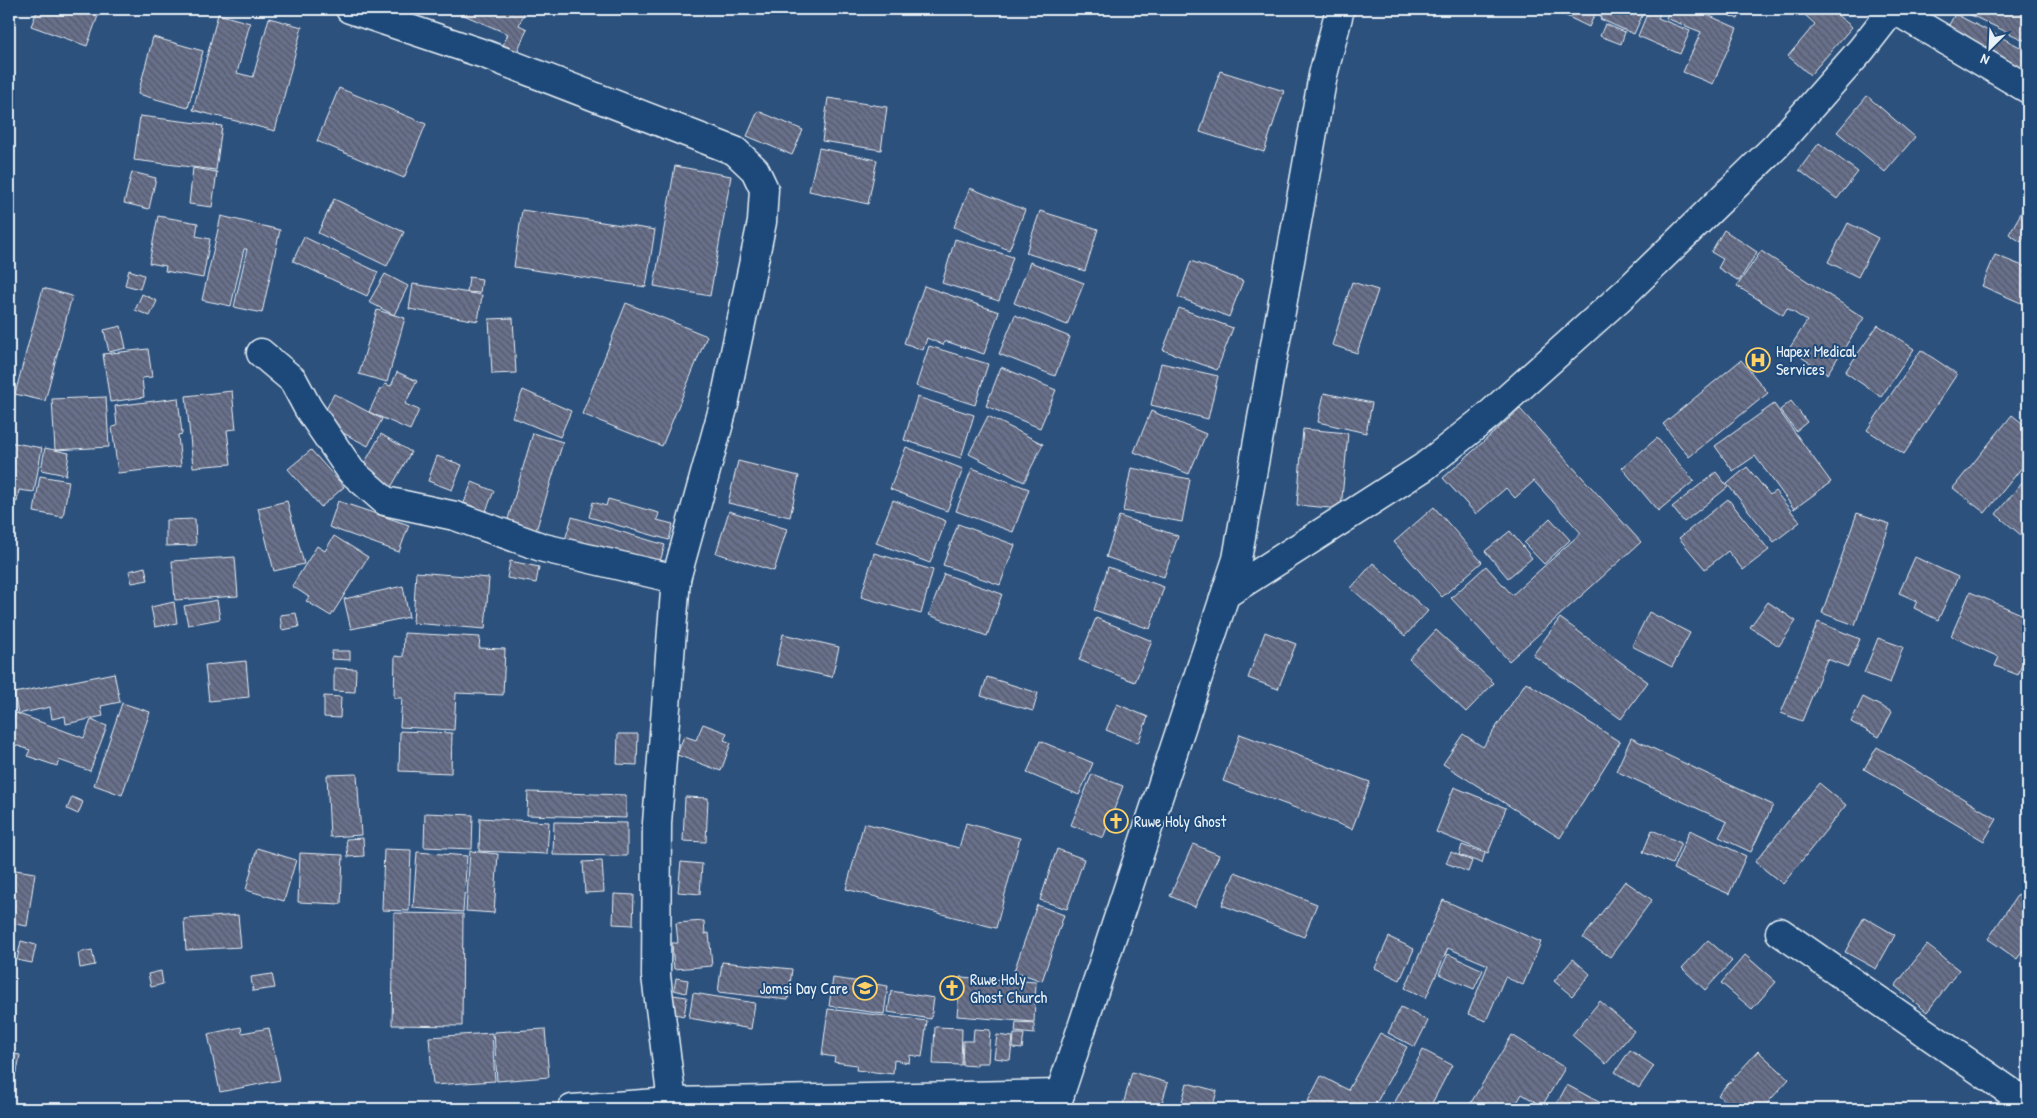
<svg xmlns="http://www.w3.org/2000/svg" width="2037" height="1118" font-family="'Patrick Hand',sans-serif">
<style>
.building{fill:url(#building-back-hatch);stroke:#e8f1f8}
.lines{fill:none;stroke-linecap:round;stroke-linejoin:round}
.minor-casing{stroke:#e8f1f8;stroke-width:31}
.minor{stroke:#1f4a7a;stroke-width:28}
.labels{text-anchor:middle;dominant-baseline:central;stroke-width:4;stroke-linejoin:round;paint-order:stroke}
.poi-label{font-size:16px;fill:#e8f1f8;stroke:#1f4a7a;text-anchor:start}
</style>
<defs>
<pattern id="building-back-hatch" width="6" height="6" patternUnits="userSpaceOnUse" patternTransform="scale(1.25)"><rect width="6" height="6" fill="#676f8b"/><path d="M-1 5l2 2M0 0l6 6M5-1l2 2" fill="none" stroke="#555a67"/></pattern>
</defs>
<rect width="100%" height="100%" fill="#2d517d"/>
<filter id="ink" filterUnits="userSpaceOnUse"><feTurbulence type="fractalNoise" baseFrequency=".02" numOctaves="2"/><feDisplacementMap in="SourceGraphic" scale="10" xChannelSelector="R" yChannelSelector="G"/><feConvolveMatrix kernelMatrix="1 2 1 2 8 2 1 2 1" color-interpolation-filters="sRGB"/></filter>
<g filter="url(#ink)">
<g class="building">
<path d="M38,9H92L91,11L99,13L87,46L31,26Z"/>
<path d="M450,9H526L519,25L527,29L517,52L503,45L508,34Z"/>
<path d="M1560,9H1597L1589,27L1558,12Z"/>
<path d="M1605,9H1645L1634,34L1600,19Z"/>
<path d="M1649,9H1662L1658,18L1690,31L1680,54L1638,36Z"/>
<path d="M1670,9H1694L1737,28L1713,84L1683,72L1701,32L1666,18Z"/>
<path d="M1714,9H1742L1738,19Z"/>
<path d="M1809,9H1830L1852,27L1810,75L1788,56L1815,24L1804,14Z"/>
<path d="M1958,9H2028V42Z"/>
<path d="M218,14L250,23L237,73L253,77L269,18L302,27L275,131L193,110Z"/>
<path d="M1955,14L2028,51V77L1944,34Z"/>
<path d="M1605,24L1625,32L1621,44L1600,36Z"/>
<path d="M153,37L203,51L188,108L138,94Z"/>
<path d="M1220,71L1284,91L1264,152L1200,132Z"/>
<path d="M339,88L426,124L404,178L317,141Z"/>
<path d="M1867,96L1915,137L1885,172L1837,132Z"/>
<path d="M828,98L887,107L881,150L822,141Z"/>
<path d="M758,111L803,130L792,155L747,136Z"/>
<path d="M140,116L222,126L216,170L134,160Z"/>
<path d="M1819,143L1858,172L1837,199L1799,170Z"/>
<path d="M819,148L877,160L868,204L809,191Z"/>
<path d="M675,166L731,176L710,296L654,286Z"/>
<path d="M193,168L217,172L212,207L189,204Z"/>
<path d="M132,172L156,178L149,209L124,203Z"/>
<path d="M970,188L1025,210L1009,250L954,227Z"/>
<path d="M334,199L404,232L387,266L318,233Z"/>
<path d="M2028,201V230L2021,242L2009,234Z"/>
<path d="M522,210L655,230L646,287L514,267Z"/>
<path d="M1040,211L1098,229L1085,271L1026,253Z"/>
<path d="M158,216L198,223L196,236L210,239L203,278L165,271L166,266L149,263Z"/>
<path d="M221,216L280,230L262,313L234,307L247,249H244L231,306L202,300Z"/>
<path d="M1848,223L1878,238L1858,277L1828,262Z"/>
<path d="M1724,230L1757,252L1739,281L1718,268L1723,259L1711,252Z"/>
<path d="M304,237L378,272L367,296L293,261Z"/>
<path d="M955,239L1013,257L999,301L942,283Z"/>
<path d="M1761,251L1864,318L1827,374L1789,349L1807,321L1787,308L1783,315L1737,286Z"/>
<path d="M1995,255L2028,268V306L1982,286Z"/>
<path d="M1191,261L1243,281L1229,317L1178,297Z"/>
<path d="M1030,262L1084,283L1067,325L1014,303Z"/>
<path d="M129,270L144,275L140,289L125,285Z"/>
<path d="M385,274L408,286L394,315L369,302Z"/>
<path d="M469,277L482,279L480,293L467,292Z"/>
<path d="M1352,282L1378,290L1357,353L1332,345Z"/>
<path d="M413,284L482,295L478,321L409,309Z"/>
<path d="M924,286L999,312L984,354L945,341L943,345L927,338L923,350L904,343Z"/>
<path d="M43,288L72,296L45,401L15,394Z"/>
<path d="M142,294L157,301L150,316L135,310Z"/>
<path d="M626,303L707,336L662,446L582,414Z"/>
<path d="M1179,308L1233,328L1217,370L1163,350Z"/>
<path d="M377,310L405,318L387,382L359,374Z"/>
<path d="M1015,315L1070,337L1055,376L999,354Z"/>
<path d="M513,318L516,373L492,374L489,319Z"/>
<path d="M1878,325L1914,349L1881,397L1845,372Z"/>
<path d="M121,326L126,348L109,352L104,330Z"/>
<path d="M929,346L988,364L975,405L916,386Z"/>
<path d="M148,349L152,377L142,378L144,397L110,402L103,354Z"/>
<path d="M1921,350L1957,374L1904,454L1867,430Z"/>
<path d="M1741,360L1768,393L1689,457L1663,424Z"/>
<path d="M1161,363L1218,376L1208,419L1151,405Z"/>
<path d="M1001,367L1056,390L1040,428L986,406Z"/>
<path d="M397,372L417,381L405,404L419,410L410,430L369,412L380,389H382L385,384L391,386Z"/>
<path d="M523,390L571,411L560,437L512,417Z"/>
<path d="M232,391L236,429L227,430L231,464L193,467L186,396Z"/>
<path d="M1324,393L1372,403L1366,433L1318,422Z"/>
<path d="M334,394L382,419L368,446L320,421Z"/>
<path d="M106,397L109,447L55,450L52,399Z"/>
<path d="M917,397L974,415L961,458L904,440Z"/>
<path d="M178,398L182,434L178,435L181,466L118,473L112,427L117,426L115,406Z"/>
<path d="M1791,401L1807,422L1796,431L1780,410Z"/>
<path d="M1774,404L1831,482L1794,509L1755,456L1733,471L1715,446Z"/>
<path d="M1520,409L1641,542L1509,661L1451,598L1486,566L1512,595L1581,533L1534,481L1515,498L1506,488L1476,514L1443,478Z"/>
<path d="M1151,411L1206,434L1189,474L1134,452Z"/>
<path d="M2012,415L2028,428V460L1985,513L1953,488Z"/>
<path d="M988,416L1043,444L1024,482L969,454Z"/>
<path d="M1303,429L1348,433L1341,509L1297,505Z"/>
<path d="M533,433L563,442L535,534L506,526Z"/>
<path d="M381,434L411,452L389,491L359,473Z"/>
<path d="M1657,438L1694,481L1658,511L1622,468Z"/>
<path d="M9,442L42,448L34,492L19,490L17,502L9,500Z"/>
<path d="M906,447L963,469L947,511L890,489Z"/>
<path d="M45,448L69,453L66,475L41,470Z"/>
<path d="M311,450L344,487L321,507L288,469Z"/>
<path d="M437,456L462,465L452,490L428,481Z"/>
<path d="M738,461L799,476L790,517L728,503Z"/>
<path d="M1747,467L1770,495L1775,491L1800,522L1774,542L1727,484Z"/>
<path d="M972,468L1029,489L1013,532L956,511Z"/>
<path d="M1131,468L1190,479L1182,522L1123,511Z"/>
<path d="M1716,472L1728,487L1684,522L1672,507Z"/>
<path d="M2028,475V541L1996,514Z"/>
<path d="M40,476L69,481L63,517L34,512Z"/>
<path d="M472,482L494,491L486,511L464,503Z"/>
<path d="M608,499L659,513L657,520L673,524L669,540L589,517L593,502L606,506Z"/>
<path d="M1728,499L1769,550L1743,570L1728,551L1705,569L1679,538Z"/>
<path d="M893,500L946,521L930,563L876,543Z"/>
<path d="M287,501L304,564L274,571L258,508Z"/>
<path d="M338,501L409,525L399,552L329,527Z"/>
<path d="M1434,507L1482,562L1442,597L1394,542Z"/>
<path d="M729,511L787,529L774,571L716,553Z"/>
<path d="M1857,513L1890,524L1855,625L1822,613Z"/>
<path d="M1119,516L1178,536L1164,577L1106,557Z"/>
<path d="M572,517L665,545L657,571L564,543Z"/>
<path d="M1550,518L1570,540L1544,564L1524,543Z"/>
<path d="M195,519L196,545L166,546V520Z"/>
<path d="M958,524L1015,545L1000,585L943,565Z"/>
<path d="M1510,531L1532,558L1508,578L1485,551Z"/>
<path d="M334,536L368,557L331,616L306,601L309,597L292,586L317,546L325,551Z"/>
<path d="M874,553L933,570L921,614L861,597Z"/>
<path d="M235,557L238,596L175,600L172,561Z"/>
<path d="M1915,557L1958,577L1938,620L1914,608L1917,601L1899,593Z"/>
<path d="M510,561L539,567L536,583L507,578Z"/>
<path d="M1373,563L1428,611L1405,636L1351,588Z"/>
<path d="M145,567L148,580L132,583L129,571Z"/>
<path d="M1108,567L1164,587L1150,629L1094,610Z"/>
<path d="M416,572L489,578L485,629L413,623Z"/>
<path d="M944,574L1002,594L987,636L929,615Z"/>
<path d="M403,586L409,617L351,629L344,599Z"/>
<path d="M1970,592L2028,617V650L2018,675L1995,666L1999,657L1951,636Z"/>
<path d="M217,600L220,619L188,625L184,606Z"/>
<path d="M174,602L177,623L155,627L151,607Z"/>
<path d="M1768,602L1796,621L1779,646L1750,627Z"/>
<path d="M1649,612L1690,633L1672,667L1632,646Z"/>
<path d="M296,613L299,627L282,630L280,615Z"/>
<path d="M1096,618L1152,641L1135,682L1079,660Z"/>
<path d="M1560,618L1648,682L1621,719L1533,655Z"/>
<path d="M1818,622L1860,639L1848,667L1827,659L1802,721L1781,713Z"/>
<path d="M1436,630L1494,683L1466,712L1409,659Z"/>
<path d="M1265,632L1296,644L1278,689L1248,678Z"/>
<path d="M404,633L480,637L479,648L505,649L503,695L456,693L454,730L400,727L402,698H394L395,656L403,657Z"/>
<path d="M783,634L839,647L832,677L776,665Z"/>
<path d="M1878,638L1903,647L1890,683L1864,673Z"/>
<path d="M332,651H350V660L331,659Z"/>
<path d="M246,661L249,697L209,701L205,665Z"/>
<path d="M334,668L356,669L355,692L334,691Z"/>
<path d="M114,673L120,702L101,706L103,716L66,724L65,716L52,719L50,707L18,714L14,693Z"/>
<path d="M987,677L1038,693L1033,711L981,696Z"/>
<path d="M1526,682L1620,742L1560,838L1443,764L1463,734L1483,747Z"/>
<path d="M324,696L341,697L340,718L324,717Z"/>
<path d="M1863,697L1892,712L1879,737L1851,722Z"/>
<path d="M122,703L150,712L122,795L94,785Z"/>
<path d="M1117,704L1148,717L1138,743L1106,730Z"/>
<path d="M16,713L84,738L91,720L107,726L90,771L59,760L57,766L27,756L30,750L9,743V722L12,723Z"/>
<path d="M703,724L727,733L724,740L731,743L721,771L677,755L684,736L696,740Z"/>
<path d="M400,731L452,733L451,773L399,771Z"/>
<path d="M618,734H638L637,765L617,764Z"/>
<path d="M1240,734L1370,782L1352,829L1223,781Z"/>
<path d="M1631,738L1773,805L1751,852L1719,837L1727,822L1616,771Z"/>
<path d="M1040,741L1093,763L1079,795L1027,773Z"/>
<path d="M1877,747L1997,819L1984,841L1864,769Z"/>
<path d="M357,774L361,835L330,837L327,775Z"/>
<path d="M1092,774L1123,786L1103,838L1071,825Z"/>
<path d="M1819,783L1846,805L1783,884L1755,862Z"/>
<path d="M1454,787L1506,808L1488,853L1436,832Z"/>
<path d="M528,792L626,795V818L527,815Z"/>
<path d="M72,797L83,802L78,814L67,809Z"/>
<path d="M685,797L708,798L706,842L683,841Z"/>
<path d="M425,813L473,815L472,849L424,847Z"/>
<path d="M480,818L549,822L547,854L479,851Z"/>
<path d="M554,822L627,823V856L553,855Z"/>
<path d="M864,823L959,848L966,823L1020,838L996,928L846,889Z"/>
<path d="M1652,830L1681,843L1672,864L1643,852Z"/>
<path d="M1690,830L1746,856L1729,894L1673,869Z"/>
<path d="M363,838L364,856L348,857L346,839Z"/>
<path d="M1193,844L1219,855L1195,907L1170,896Z"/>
<path d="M1462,845L1485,853L1482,863L1459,855Z"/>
<path d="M257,848L296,860L284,901L246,890Z"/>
<path d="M384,849L411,850L409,911L382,910Z"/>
<path d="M1057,849L1084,859L1067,909L1040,900Z"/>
<path d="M470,851L498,854L494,913L466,911Z"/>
<path d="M417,852L467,856L463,912L413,908Z"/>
<path d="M1451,852L1472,861L1468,872L1446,863Z"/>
<path d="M300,853L343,855L341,904L298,902Z"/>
<path d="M602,861L604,892L585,893L583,862Z"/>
<path d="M681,862L702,864L700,894L678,892Z"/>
<path d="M9,869L35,873L27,926L9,923Z"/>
<path d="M1235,872L1317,904L1304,937L1222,905Z"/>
<path d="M1625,881L1652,900L1610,957L1583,938Z"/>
<path d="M614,894L634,895L633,925L613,924Z"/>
<path d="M2018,894L2028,900V943L2017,959L1988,939Z"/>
<path d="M1443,900L1541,942L1523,985L1505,977L1486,1021L1468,1014L1488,965L1448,948L1426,998L1405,988Z"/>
<path d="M1037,905L1064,915L1042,981L1014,971Z"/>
<path d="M394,913L463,914L462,1026L392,1025Z"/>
<path d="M238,915L241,947L186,950L184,919Z"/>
<path d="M1864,917L1895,935L1876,969L1845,952Z"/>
<path d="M704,921L705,934L709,933L712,966L674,969L672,943H678L676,923Z"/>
<path d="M1389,937L1414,949L1400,980L1375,968Z"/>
<path d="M1708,940L1732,961L1705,990L1682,968Z"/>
<path d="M21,941L36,945L32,963L17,960Z"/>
<path d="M1927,945L1959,970L1927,1012L1895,986Z"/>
<path d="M92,950L95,965L80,968L78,953Z"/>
<path d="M1448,954L1483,970L1474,989L1439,974Z"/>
<path d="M1745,955L1776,982L1752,1009L1721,983Z"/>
<path d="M1573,959L1590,974L1572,996L1554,981Z"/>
<path d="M722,962L792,969L788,1000L718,992Z"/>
<path d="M161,971L163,984L151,987L148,974Z"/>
<path d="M272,974L275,988L253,991L251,977Z"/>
<path d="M960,977L1036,982L1034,1022L957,1016Z"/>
<path d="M676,978L688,980L686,993L674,990Z"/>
<path d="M833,978L888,986L884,1014L829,1006Z"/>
<path d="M891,991L934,998L931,1019L888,1012Z"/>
<path d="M693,993L755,1003L751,1029L689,1018Z"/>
<path d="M673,995L687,997L684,1016L670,1013Z"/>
<path d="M1600,1001L1634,1031L1606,1064L1572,1035Z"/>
<path d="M1401,1007L1428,1021L1415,1047L1388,1033Z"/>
<path d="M828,1009L927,1021L922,1057L910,1055L909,1063L894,1060L893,1074L856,1070L857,1065L834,1062L835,1057L822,1055Z"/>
<path d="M1016,1022L1034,1023V1034L1015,1032Z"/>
<path d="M241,1027L242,1033L269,1028L280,1080L220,1092L208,1034Z"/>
<path d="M935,1027L962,1028L961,1065L933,1064Z"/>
<path d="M545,1029L549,1077L497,1081L494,1032Z"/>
<path d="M974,1029L990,1030L988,1063H977V1066L962,1065L963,1041H973Z"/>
<path d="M492,1033L495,1081L433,1085L429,1037Z"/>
<path d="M1380,1033L1407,1047L1373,1109H1314L1306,1105L1321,1076L1348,1090Z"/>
<path d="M1014,1034H1024L1022,1049L1013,1048Z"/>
<path d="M997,1035L1013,1037L1010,1060L994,1058Z"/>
<path d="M1512,1035L1565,1068L1542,1106L1522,1094L1513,1109H1467Z"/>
<path d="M1423,1050L1452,1065L1429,1109H1391Z"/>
<path d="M1630,1050L1654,1066L1639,1088L1615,1072Z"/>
<path d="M1758,1051L1789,1079L1762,1109H1734L1718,1095Z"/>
<path d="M9,1053L20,1055L17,1072L9,1070Z"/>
<path d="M1132,1072L1168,1083L1160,1109H1139L1123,1105Z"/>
<path d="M1187,1083L1217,1091L1212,1109H1180Z"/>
<path d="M1567,1085L1612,1109H1554Z"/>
<path d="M1238,1104L1252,1109H1236Z"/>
</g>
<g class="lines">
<g class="minor-casing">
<g id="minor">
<path d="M350,9L487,55L735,151L755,170L764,189L762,222L724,405L676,579L657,823L656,976L672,1102"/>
<path d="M1893,9L2028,89"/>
<path d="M261,353L293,380L308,408L351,471L385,501L455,516L544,548L676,579"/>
<path d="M1226,594L1424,467L1488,416L1625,293L1776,146L1861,50L1893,9"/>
<path d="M1780,932L2028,1104"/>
<path d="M572,1109L672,1102L1060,1094"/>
<path d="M1055,1109L1237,559L1323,75L1340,9"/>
</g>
</g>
<use href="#minor" class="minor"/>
</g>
</g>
<defs>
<g id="hospital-ring" transform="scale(1.25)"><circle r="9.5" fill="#1f4a7a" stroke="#ffd166" stroke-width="1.5"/><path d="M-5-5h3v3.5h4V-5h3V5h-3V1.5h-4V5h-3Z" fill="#ffd166"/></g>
<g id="church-ring" transform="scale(1.25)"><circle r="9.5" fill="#1f4a7a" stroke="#ffd166" stroke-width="1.5"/><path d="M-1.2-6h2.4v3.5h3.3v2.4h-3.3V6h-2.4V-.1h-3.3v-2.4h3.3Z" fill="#ffd166"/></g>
<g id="school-ring" transform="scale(1.25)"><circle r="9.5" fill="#1f4a7a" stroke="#ffd166" stroke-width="1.5"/><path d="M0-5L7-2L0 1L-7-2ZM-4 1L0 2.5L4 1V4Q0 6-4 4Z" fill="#ffd166"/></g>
</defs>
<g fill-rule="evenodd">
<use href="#hospital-ring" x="1758" y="360"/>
<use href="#church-ring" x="1116" y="821"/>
<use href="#school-ring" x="865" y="988"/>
<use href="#church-ring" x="952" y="988"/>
</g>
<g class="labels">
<g class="poi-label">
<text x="1776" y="351">Hapex Medical<tspan x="1776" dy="18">Services</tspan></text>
<text x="1134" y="821">Ruwe Holy Ghost</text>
<text x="970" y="979">Ruwe Holy<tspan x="970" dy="18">Ghost Church</tspan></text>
<text x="848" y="988" text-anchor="end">Jomsi Day Care</text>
</g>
</g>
<rect width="2037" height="1118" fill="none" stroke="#1f4a7a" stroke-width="30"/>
<rect x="15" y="15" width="2007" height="1088" fill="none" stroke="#e8f1f8" stroke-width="2" filter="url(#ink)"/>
<g transform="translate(1990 48) rotate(204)" stroke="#1f4a7a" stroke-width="4" paint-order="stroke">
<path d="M0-4L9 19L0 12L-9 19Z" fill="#e8f1f8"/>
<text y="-8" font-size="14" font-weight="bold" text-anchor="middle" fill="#e8f1f8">N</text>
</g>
</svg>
